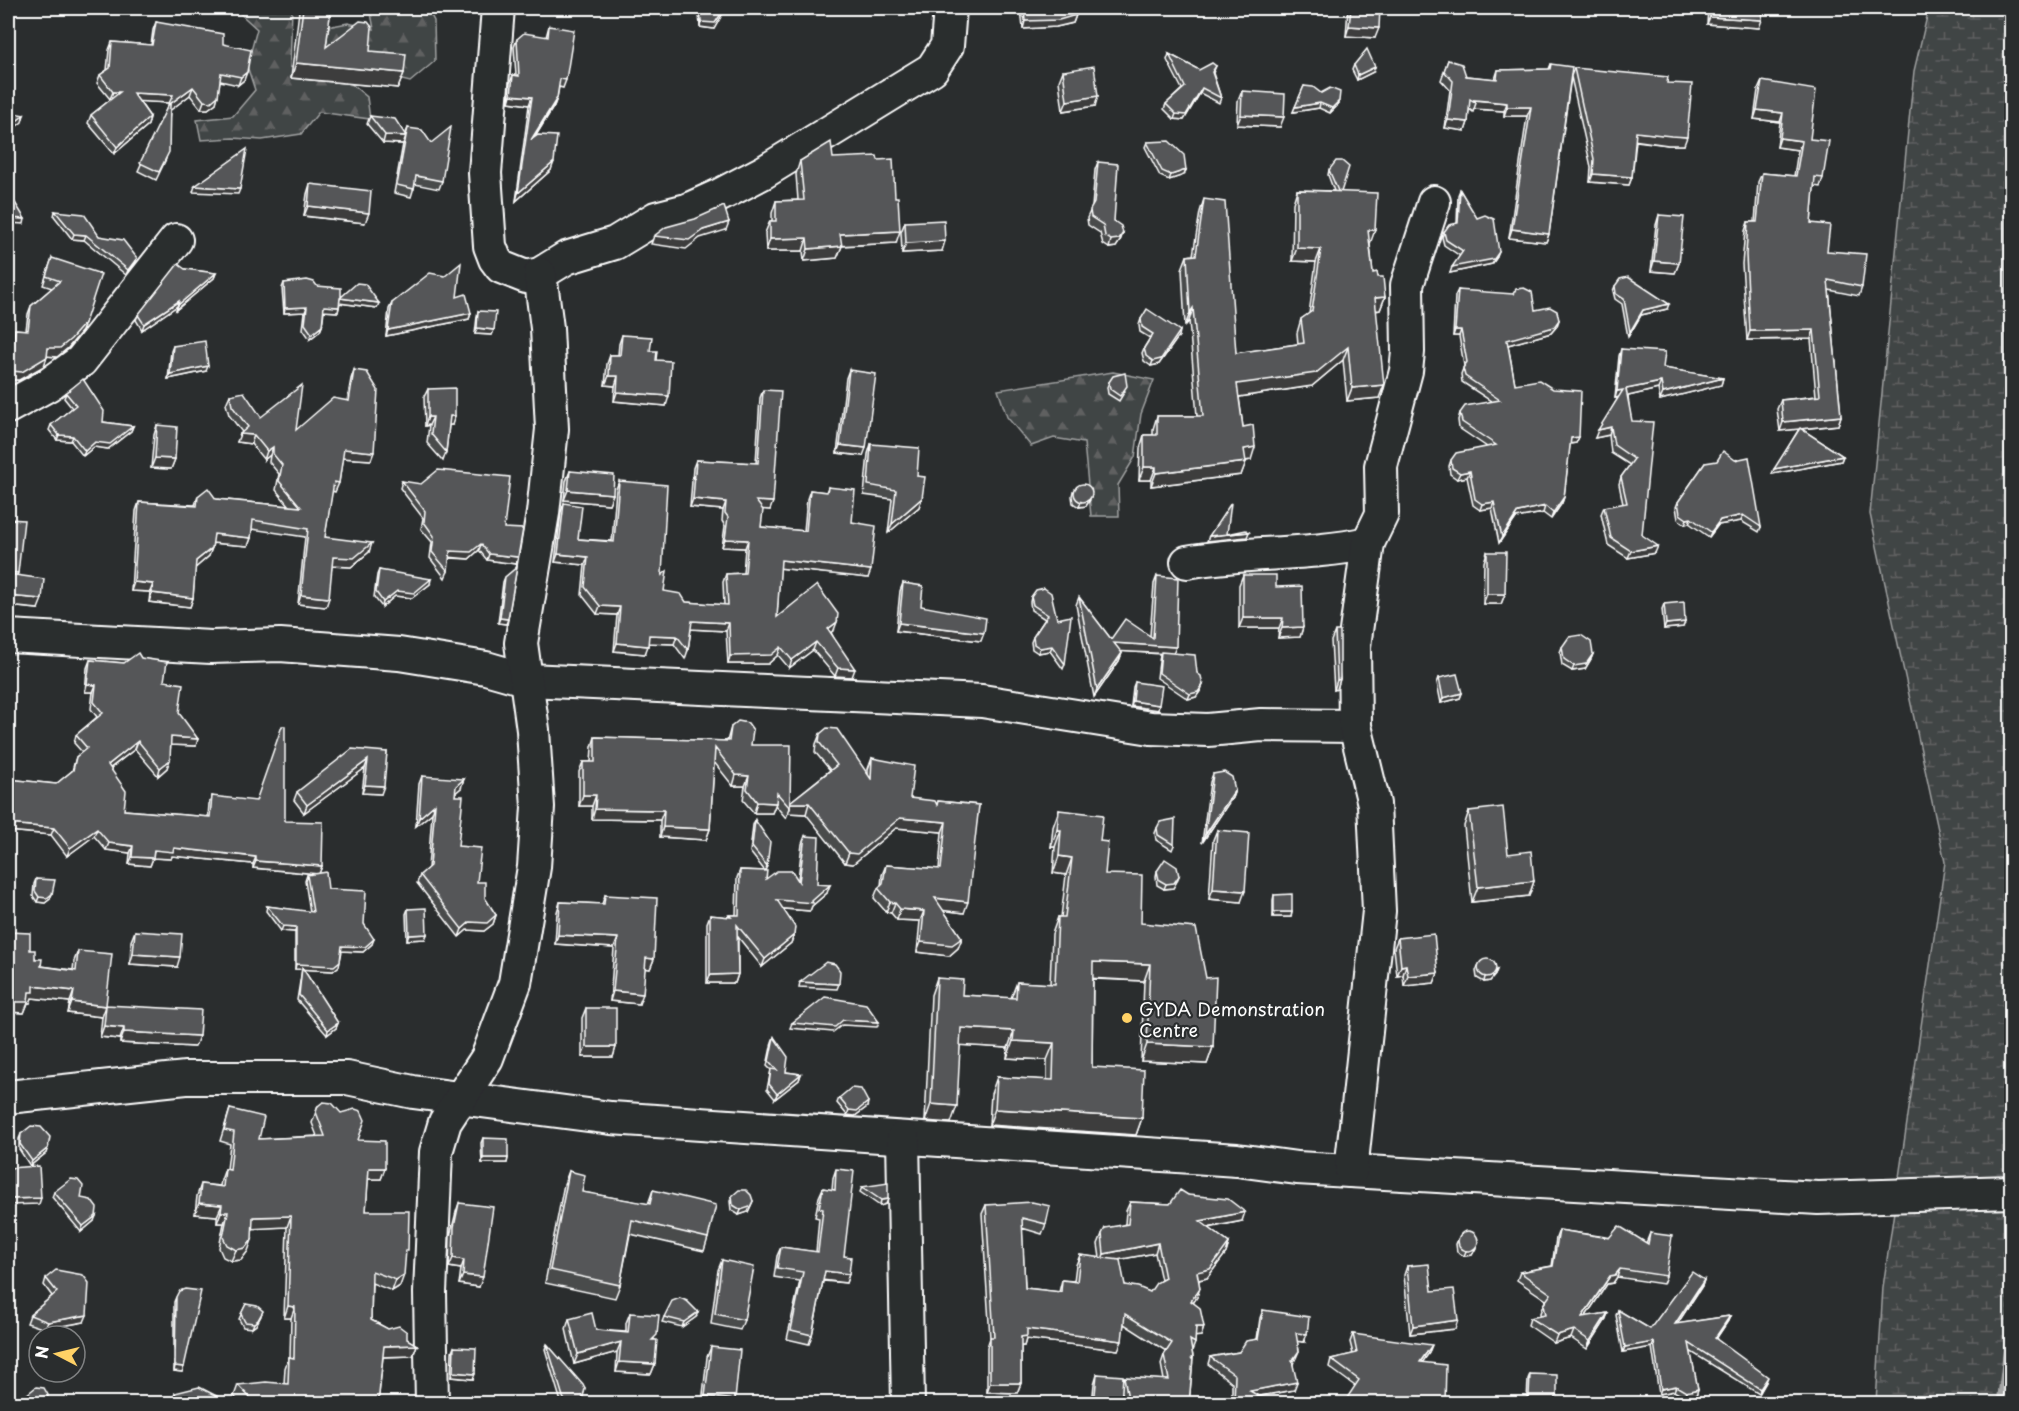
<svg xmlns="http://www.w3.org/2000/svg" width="2019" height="1411" font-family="'Playpen Sans',sans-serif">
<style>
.forest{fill:url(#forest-firs);stroke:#a0a2a2;stroke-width:1.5}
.wetland{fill:url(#wetland-marsh);stroke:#a0a2a2;stroke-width:1.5}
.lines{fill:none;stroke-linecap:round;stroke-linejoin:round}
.stream{stroke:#a6a7a7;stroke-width:7}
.minor-casing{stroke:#fff;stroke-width:36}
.minor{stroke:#2a2d2e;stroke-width:32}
.wall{fill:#494b4c;stroke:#fff;stroke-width:1.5;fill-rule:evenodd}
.shaded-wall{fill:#3c3d3e;stroke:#fff;stroke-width:1.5}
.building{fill:#555758;stroke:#fff;stroke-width:1.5}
.poi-dot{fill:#ffd166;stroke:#2a2d2e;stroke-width:2}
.labels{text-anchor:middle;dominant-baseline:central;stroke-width:4.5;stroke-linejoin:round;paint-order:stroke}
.poi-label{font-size:18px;fill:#fff;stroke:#2a2d2e;text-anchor:start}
</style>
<defs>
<pattern id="forest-firs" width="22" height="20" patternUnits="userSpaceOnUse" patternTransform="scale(1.5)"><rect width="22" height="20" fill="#414445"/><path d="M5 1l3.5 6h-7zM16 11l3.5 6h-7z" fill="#5e6061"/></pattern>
<pattern id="wetland-marsh" width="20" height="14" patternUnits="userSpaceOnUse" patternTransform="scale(1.5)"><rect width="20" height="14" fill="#414445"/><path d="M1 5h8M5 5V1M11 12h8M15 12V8" fill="none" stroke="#5e6061"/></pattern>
</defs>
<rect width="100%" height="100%" fill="#2a2d2e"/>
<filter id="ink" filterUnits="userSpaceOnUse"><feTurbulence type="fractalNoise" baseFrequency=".0167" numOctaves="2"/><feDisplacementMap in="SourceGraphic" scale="12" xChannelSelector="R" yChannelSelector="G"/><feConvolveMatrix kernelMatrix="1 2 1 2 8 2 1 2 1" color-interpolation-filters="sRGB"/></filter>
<g filter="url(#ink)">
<g class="forest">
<path d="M234,8H292L290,67L313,70L322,28L348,23L374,29L370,8H427L434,21L435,61L410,82L375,73L349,82L367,97L370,119L319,112L301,134L262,140L233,138L201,140L197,120L233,116L255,90L247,66L257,29Z"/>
<path d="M1113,372L1154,380L1141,414L1135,457L1118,485L1119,516H1091L1084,443L1054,438L1031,446L1007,417L998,390Z"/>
</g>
<path class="wetland" d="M1929,8H2011V1403H1876L1883,1287L1945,862L1870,514L1914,71Z"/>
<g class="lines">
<g class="stream">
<path d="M2012,103L2008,139V464L2012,500"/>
<path d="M2000,1404L2012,1305"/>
</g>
<g class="minor-casing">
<g id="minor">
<path d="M498,8L485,173L490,246L495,259L501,267L526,277L540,274L566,258L615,243L656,218L687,210L720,195L764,172L932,69L947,46L950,8"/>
<path d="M8,407L48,385L81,361L176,240"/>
<path d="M1187,562C1247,551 1309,556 1368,543"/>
<path d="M8,636L211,647L280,645L399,654L486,668L528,680L982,701L1151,728L1208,730L1261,725L1355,726"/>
<path d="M8,1097L186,1078H347L413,1092L611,1118L1237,1160L1297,1168L1818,1198L2012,1192"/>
<path d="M903,1138L908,1404"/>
<path d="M1351,1171L1379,911L1374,804L1355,726L1354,646L1368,543L1382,514L1381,466L1406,371L1408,352L1407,285L1434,202"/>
<path d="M432,1404L430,1293L436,1152L445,1122L487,1058L515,983L534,867L538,807L533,730L521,643L543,513L552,429L547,328L540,274"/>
</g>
</g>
<use href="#minor" class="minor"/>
</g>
<g class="wall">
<path d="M275,8H331L326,47L370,51L404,73L398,88L291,78L299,11Z"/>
<path d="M1021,8H1079L1074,9L1076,15L1073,23L1056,27L1023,29Z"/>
<path d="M1348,8H1380L1375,38L1346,36Z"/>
<path d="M1708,8H1763L1759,28L1707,24Z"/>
<path d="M700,9L724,11L714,29L700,27L699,14Z"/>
<path d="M156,22L223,44L244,80L238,85L220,81L216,103L208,109H201L190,95L170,110L166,159L156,180L138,171L169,103L139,101L150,117L148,125L114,154L88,123L91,115L111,99H110L97,83L100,75L107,70L109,50L112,42L151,45L153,30Z"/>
<path d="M549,26L566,80L563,88L559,87L557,98L554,106L535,137L551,170L516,201L529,105L509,102L510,83L513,75H516L514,47L517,39L546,37Z"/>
<path d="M1169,54L1199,70L1216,66L1213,73L1221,98L1219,103L1200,93L1184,120L1174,119L1164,109L1166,104L1182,89L1167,60Z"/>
<path d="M1448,60L1466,76L1495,79L1498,70L1549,69L1551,64L1571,76L1574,68L1667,83L1684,145H1668L1636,141L1632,177L1629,185L1590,182L1591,167L1571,77L1549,234L1546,242L1509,238L1527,116H1504V111L1474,109L1473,112L1469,109L1468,122L1465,131L1445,128L1450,90L1441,80Z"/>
<path d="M1354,65L1373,72L1357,80L1352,70Z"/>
<path d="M1063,71L1095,106L1063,111L1059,81Z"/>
<path d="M1762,81L1810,139L1823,178L1820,187L1814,186L1811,223L1827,251L1862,287L1859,296L1829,290L1841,416L1838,425L1801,429L1843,456L1841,461L1772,474L1799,429L1780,431L1777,409L1781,400L1816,396L1811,339L1747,340L1742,264L1745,231L1748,222H1755L1758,182L1762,173L1794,176L1798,150L1777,147L1780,122L1754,119L1758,90Z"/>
<path d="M1304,86L1337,106L1330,113L1319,108L1293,112Z"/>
<path d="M1242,91L1280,127L1237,125L1238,101Z"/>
<path d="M370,116L405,135L408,128L442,181L439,189L415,184L411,197L394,193L403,144L383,143L367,124Z"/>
<path d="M1147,142L1186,170L1184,175L1169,180L1160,176L1145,147Z"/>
<path d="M833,158L896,243L842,246L837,258L804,261L803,251H766L765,233L770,221H772V213L776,201L798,200L796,174L800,161Z"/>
<path d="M1098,162L1114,221L1123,233L1120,241L1116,247L1109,248L1103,244L1100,233L1088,225L1087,218L1092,207L1095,170Z"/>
<path d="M1329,170L1370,244L1373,273L1378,277L1385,297L1380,310L1376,311L1379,398L1347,401L1343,360L1312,386L1239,397L1243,427L1251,460L1246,461L1241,475L1151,486V480H1139L1140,448L1144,435H1153V429L1157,416H1197L1189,321L1185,326L1182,269L1187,256L1193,255L1200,212L1204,199L1236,353L1298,344L1297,333L1301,319L1309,314L1316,262L1292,261L1293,203L1297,190L1334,191L1328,175Z"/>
<path d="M310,184L365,223L304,216L307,194Z"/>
<path d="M1460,190L1497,257L1492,264L1450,273L1460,256L1444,245L1442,237L1444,232L1457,223L1458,195Z"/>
<path d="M55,211L137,258L135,263L126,275L84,240L72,239L54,216Z"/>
<path d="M1659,215L1679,263L1675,273L1651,271L1656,225Z"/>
<path d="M905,222L942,251L902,253L901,232Z"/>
<path d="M52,258L82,331L68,348L57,357L47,356L44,366L19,380H9L12,338L15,329L26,330L28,314L31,306L52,288L43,285Z"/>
<path d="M185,269L216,273L214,278L176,310L177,306L142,330L136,320L138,315Z"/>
<path d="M284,283L317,286L341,297L377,308L340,303L338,312L324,311L322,326L320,331L310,339L303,329L305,312L284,313L282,288Z"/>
<path d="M1615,286L1667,309L1641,315L1628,337L1622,304L1615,299L1613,291Z"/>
<path d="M1458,290L1535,310L1557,326L1551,333L1508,345L1515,384L1579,437L1576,443L1570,444L1564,497L1562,503L1551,519L1543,513L1516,518L1499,543L1492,508L1480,510L1473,505L1467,477L1457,479L1450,474L1449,466L1451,460L1487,447L1459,428L1458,420L1460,413L1491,401L1462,382L1461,374L1464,366L1459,336H1453L1455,296Z"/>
<path d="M457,297L471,313L469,319L386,336L389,309L392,303Z"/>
<path d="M478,311L494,330L492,335L475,334L477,316Z"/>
<path d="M1141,319L1179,336L1159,364L1151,366L1144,361L1142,353L1144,348L1150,338L1140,332L1139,325Z"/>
<path d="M622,335L650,351L656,360L666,406L614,401L615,386L605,385L607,364L610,355H618L619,344Z"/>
<path d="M173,346L206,371L168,379L171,351Z"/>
<path d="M1621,349L1663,368L1723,378L1721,385L1660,400L1658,389L1628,396L1642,535L1655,553L1628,558L1608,545L1601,514L1604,507L1623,504L1619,484L1621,477L1630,465L1611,453L1609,435L1595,438L1618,398H1615L1619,356Z"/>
<path d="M354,370L371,460L342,458L339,483L335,492L332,491L325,537L369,552L351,567L332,566L326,607L298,604L305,537L252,529L251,538L248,546L213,543L209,556L195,568L193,598L190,607L149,602L150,592L131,591L136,511L139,502L195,505L198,496L216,499L289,506L276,490L279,474L269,462L270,455L264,460L251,444L237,442L242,432L229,415L226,404L230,395L261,417L296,430L347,401L351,379Z"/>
<path d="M849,370L863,456L837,453L846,378Z"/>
<path d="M1109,382L1125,391L1119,401L1108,394L1107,387Z"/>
<path d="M428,389L452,425H449L446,452L443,461L427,443L429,425L425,426L424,397Z"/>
<path d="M763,390L770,510L762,509L761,527L804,531L807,499L810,490L826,492L828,487L852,522L868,578L780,568L777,617L834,630L831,632L852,677L835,676L813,650L789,668L778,655L768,664H728L726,631L691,629L688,650L685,659L674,644L648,643L645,654L614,651L617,615L597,614L582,595L585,565L555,562L561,512L564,503L578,539L612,541L616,489L619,481L662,575L664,591L686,602L724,605L723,582L726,574L743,573L745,548L722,547L725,526L722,521L723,510L690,507L693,468L696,460L756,463L760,398Z"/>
<path d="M66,393L103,422L133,426L131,431L108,449L94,447L83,456L71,441L57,440L49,430L51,425L72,408L64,398Z"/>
<path d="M157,425L175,459L171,469L151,468L154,435Z"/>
<path d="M871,444L917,476L922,498L919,507L888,533L892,499L864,495L868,454Z"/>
<path d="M1705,463L1761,527L1759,532L1741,521L1718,525L1709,537L1689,523L1685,524L1678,519L1676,507L1678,502Z"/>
<path d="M570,471L613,494L609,504L564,500L566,481Z"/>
<path d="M402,481L504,528L516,564L487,560L479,550L469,559L449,558L448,571L445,578L430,558L432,542L421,529L423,518L400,488Z"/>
<path d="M1073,491L1090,500L1086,506L1079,507L1073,503L1072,496Z"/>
<path d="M8,519L18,573L17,575L38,609L8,606Z"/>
<path d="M1487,552L1505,594L1501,604H1483L1484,562Z"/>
<path d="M379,570L430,584L412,598L395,596L382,607L374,597L377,575Z"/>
<path d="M1243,575L1276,587L1303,627L1300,637L1278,638L1279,628H1239V585Z"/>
<path d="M1157,576L1174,653L1197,673L1201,690L1196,697L1188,699L1157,678L1160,654L1121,651L1122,653L1119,661L1094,697L1076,605L1079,597L1111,639L1150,636L1154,584Z"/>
<path d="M505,577L506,624L498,623L503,582Z"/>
<path d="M903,583L921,606L981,641L896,631L900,591Z"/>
<path d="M1044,588L1065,664L1063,669L1050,651L1038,653L1032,649L1031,642L1033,637L1045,619L1031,610L1030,602L1031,597Z"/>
<path d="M1664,604L1685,622L1683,627L1664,629L1662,609Z"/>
<path d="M1335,631L1340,679L1337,689L1334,690L1331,641Z"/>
<path d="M1562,647L1593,654L1591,659L1585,669L1572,671L1562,665L1560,652Z"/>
<path d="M141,658L164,681L179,713L196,746L171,745L167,768L158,776L135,749L111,768L124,810L208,817L209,804L212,796L285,821L322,866L319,873L328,889L364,924L372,944L363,952L342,951L339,966L333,971L303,969L338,1023L336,1028L327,1035L297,1000L302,969H295V932L281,931L266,911L267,906L310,912L305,881L307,875L318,874L253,868V864L172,856L171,859L153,858L150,866L129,864L130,853L106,850L94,836L67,856L51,835L8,831V779L56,784L72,771L76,757L82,752L74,743L76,735L97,717L91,709L93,692H85L87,668L90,660L124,663Z"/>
<path d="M1439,678L1462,693L1460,698L1441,703L1437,683Z"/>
<path d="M1135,682L1158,710L1131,706L1133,687Z"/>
<path d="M731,727L751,745L790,802L830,770L815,752L816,744L820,734L868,774V769L872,758L910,798L937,804L938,801L979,805L964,913L943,910L962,938L958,948L949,956L917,952L920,921L897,920L891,913L886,912L874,898L878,888L881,886L882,875L886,865L939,869L942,832L896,828L853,864L845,863L806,814L788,813L786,818L775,805L772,813H754L743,800L745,786H733L714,762L710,829L706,840L660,837V820L592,819V806H579V772L583,762H591L592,747L595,737L727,741Z"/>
<path d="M387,752L381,794L362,793L365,768L304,813L294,800L297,792Z"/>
<path d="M1213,774L1235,790L1232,798L1202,843L1210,782Z"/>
<path d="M422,776L461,788L455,792L458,846L477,882L485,898L496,915L493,924L484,931L467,930L459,937L417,883L420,875L428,868L432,813L416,826L419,784Z"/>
<path d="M1059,810L1100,841L1105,874L1141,923L1213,1047L1207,1064L1141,1061L1144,981L1093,979L1092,1067L1142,1118L1136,1135L989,1125L991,1094L997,1077L1047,1080V1060L1007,1058L1008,1048L960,1045L951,1123L925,1121L931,995L937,978L962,995L1011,998L1017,982L1050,984L1052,934L1058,917H1061L1066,875L1053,873L1055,847H1051L1053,827Z"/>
<path d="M1469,811L1508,854L1534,881L1529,896L1472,902L1464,826Z"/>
<path d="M755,820L767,866L765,871L766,879H798L802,844L805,836L817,884L827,893L812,906L810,911L783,909L794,935L791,943L762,967L738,937V974L735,983H707V923L710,915L728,917L729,915H736L737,878L740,870L765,871L750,852L753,825Z"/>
<path d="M1157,828L1174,845L1172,850L1156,840L1155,833Z"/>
<path d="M1217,830L1241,902L1209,899L1213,840Z"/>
<path d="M1157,871L1177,881L1173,888L1164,889L1157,885L1156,876Z"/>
<path d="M36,879L50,899L45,903L37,902L33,896L34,884Z"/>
<path d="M605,895L654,959L650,969L645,968L639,1004L610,1001L614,948L555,944L557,912L560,902L602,904Z"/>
<path d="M1274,895L1292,912L1291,917H1273V900Z"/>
<path d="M408,909L427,934L425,939L407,940L406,914Z"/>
<path d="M135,931L177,967L130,964L131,941Z"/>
<path d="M8,932L30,950L41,966L73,970L74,961L78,951L106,1005L195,1047L120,1043V1039L100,1037L102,1017L68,1013L70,1002L32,998L30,1003H28L24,1013L8,1012Z"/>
<path d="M1398,938L1438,973L1434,983L1404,986L1403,975L1397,976L1394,948Z"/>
<path d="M1478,966L1495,975L1490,981L1484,982L1477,978L1476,971Z"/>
<path d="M586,1008L616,1047L613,1057H582V1018Z"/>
<path d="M774,1037L786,1072L801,1074L799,1080L775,1099L767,1089L771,1070L767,1066L772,1042Z"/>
<path d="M839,1098L867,1107L855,1116L847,1115L837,1103Z"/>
<path d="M318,1106L358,1140L385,1168L381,1179H368L366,1211L405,1258L400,1286L392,1291L372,1283L371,1320L417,1345L413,1356L383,1357L378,1404H241L234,1396L238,1385L284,1384L285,1368L289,1357H290L291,1318H284L287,1227L253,1228L248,1251L241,1260L231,1261L223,1257L219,1248L224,1223H217V1216L195,1214L197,1196L201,1184L220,1186L221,1180L225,1169H227L230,1144L220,1141L230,1109L259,1139L317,1136L312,1123Z"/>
<path d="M21,1134L46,1153L30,1166L19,1149V1139Z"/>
<path d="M483,1138L508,1158L507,1163H482L481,1143Z"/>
<path d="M836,1169L844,1256L849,1274L846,1283L823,1281L812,1335L809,1344L787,1339L800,1281L774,1277L777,1256L781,1247L816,1252L819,1218L815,1217L819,1197L823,1188L832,1190L833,1178Z"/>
<path d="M569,1171L582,1192L648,1204L653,1190L708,1238L704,1251L630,1234L620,1285L615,1298L545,1283L564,1184Z"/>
<path d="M862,1187L888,1199L886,1204L880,1206L860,1192Z"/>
<path d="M54,1192L81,1198L94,1221L81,1232L52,1197Z"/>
<path d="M1188,1195L1242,1221L1209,1228L1229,1243L1226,1253L1207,1278L1199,1280L1197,1297L1193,1303L1204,1327L1201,1336H1195V1343L1192,1351L1193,1357L1189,1404H1124L1122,1392L1121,1404H1092L1094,1384L1097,1374L1122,1381L1124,1377L1164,1380L1161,1364L1164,1355L1166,1351L1124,1324L1118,1350L1026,1339L1024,1346H1021V1383L1017,1393L987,1392V1347L990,1338L982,1214L986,1205L1046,1224L1042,1234L1022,1228L1025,1288L1059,1292L1062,1280L1074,1281L1076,1265L1080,1255L1100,1258L1098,1244L1102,1234L1125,1224L1126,1211L1130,1202L1170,1204ZM1155,1253L1161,1280L1150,1292L1125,1285L1116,1260Z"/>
<path d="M732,1196L753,1201L748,1212L739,1215L731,1210L730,1201Z"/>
<path d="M459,1203L479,1287L459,1284L461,1269L449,1267L450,1236L456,1212Z"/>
<path d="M1559,1230L1646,1243L1650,1233L1666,1276L1663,1284L1617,1277L1613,1283L1607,1284L1585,1317L1608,1313L1605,1321L1587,1349L1571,1338L1554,1343L1528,1325L1530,1318L1540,1316V1313L1543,1305L1546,1300L1517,1280L1520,1272L1552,1266L1556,1238Z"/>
<path d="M1458,1239L1476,1248L1472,1255L1464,1256L1457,1252L1456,1244Z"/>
<path d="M722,1260L744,1320L740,1330L711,1324L718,1270Z"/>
<path d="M1407,1266L1432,1291L1455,1329L1410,1334L1404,1275Z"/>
<path d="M46,1278L84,1322L45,1329L27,1323L30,1315L52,1296L44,1285Z"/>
<path d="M1704,1280L1702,1286L1677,1324L1730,1316L1728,1321L1716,1339L1766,1382L1759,1394L1690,1351L1698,1389L1696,1395L1684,1397L1674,1391L1659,1394L1652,1347L1623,1352L1616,1315L1618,1310L1650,1329Z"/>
<path d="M176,1297L182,1372L174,1371V1302Z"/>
<path d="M246,1304L261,1316L256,1325L252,1328L243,1327L239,1319Z"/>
<path d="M1263,1310L1304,1342L1297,1341L1299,1351L1296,1358L1293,1364L1294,1390L1257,1397V1404H1232V1383L1208,1364L1210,1357L1239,1352L1257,1339L1260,1318Z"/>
<path d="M630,1313L655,1340V1364L651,1374L616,1372L617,1352L574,1364L566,1329L569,1319L596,1330L626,1332V1323Z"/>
<path d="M664,1317H696L682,1327L662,1322Z"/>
<path d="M1353,1334L1429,1353L1422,1362L1355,1386L1329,1367L1331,1359L1353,1354L1350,1342Z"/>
<path d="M547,1344L585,1389L580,1404H562L561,1402L545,1349Z"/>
<path d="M454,1347L473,1379L451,1377L452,1352Z"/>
<path d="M711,1347L733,1404H702L707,1357Z"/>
<path d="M1530,1374L1555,1400H1527L1528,1379Z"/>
<path d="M175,1393L232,1404H171Z"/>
<path d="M26,1395L47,1404H27L24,1400Z"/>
</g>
<g class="shaded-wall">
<path d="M726,8L714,29L700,27L701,22Z"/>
<path d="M1076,15L1073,23L1056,27L1023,29L1025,21Z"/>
<path d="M1710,17L1762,20L1759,28L1707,24Z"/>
<path d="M1349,26L1379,28L1375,38L1346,36Z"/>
<path d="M296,63L404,73L398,88L291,78Z"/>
<path d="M1375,67L1373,72L1357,80L1358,75Z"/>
<path d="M247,72L244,80L238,85L241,77Z"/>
<path d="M193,87L190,95L168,112L170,104Z"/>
<path d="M1202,88L1200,93L1184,120L1174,119L1176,114Z"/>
<path d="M113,92H120L118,100L110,99Z"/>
<path d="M133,93L173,95L170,103L130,101Z"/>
<path d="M511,95L532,97L529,105L509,102Z"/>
<path d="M218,96L216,103L208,109H201L204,101Z"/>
<path d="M1098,96L1095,106L1063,111L1067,101Z"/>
<path d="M557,98L554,106L528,148L531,140Z"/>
<path d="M1474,100L1507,103L1504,111L1474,109L1476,103Z"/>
<path d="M1339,101L1337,106L1330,113L1332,108Z"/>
<path d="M1320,103L1319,108L1293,112L1295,107Z"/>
<path d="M1507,107H1531L1527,116H1504Z"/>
<path d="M1757,110L1783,113L1780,122L1754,119Z"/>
<path d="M24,115L22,122L8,133V128Z"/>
<path d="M1241,115L1284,117L1280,127L1237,125Z"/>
<path d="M150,117L148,125L114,154L117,147Z"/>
<path d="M1448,120L1468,122L1465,131L1445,128Z"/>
<path d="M1636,132L1687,137L1684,145H1668L1633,140Z"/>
<path d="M385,135L406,136L403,144L383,143Z"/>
<path d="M1780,138L1802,141L1798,150L1777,147Z"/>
<path d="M554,162L551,170L516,201L518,193Z"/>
<path d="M1186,170L1184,175L1169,180L1171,175Z"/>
<path d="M1593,174L1632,177L1629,185L1590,182Z"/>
<path d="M195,186L240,189L238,194L193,192Z"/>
<path d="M308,206L369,213L365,223L304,216Z"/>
<path d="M8,218L25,219L24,224L8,223Z"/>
<path d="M729,222L726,230L700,238L686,249L651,244L654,236L703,230Z"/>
<path d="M1512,229L1549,234L1546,242L1509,238Z"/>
<path d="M1368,230H1375L1370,244L1364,243Z"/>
<path d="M900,231L896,243L836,246L840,234Z"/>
<path d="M1123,233L1120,241L1116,247L1109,248L1111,240Z"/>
<path d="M74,234L86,235L84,240L72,239Z"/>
<path d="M807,238L803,251H766L770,239Z"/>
<path d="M945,241L942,251L902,253L906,243Z"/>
<path d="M842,246L837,258L804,261L808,249Z"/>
<path d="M1297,248L1321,249L1316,262L1292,261Z"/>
<path d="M1499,252L1497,257L1492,264L1450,273L1452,267Z"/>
<path d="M137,258L135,263L126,275L128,270Z"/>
<path d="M1654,261L1679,263L1675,273L1651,271Z"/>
<path d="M216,273L214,278L176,310L178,305Z"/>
<path d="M1385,297L1380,310L1370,311L1375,298Z"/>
<path d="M340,298L379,303L377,308L339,303Z"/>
<path d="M179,301L177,306L142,330L144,324Z"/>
<path d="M1669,304L1667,309L1641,315L1628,337L1630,332L1643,310Z"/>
<path d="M324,306L339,307L338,312L322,311Z"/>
<path d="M307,307L305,312L284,313L285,308Z"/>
<path d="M1193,308L1189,321L1185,326L1190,313Z"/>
<path d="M471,313L469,319L386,336L388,330Z"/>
<path d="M1559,320L1557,326L1551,333L1504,346L1507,340Z"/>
<path d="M85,323L82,331L68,348L57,357L45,356L48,348Z"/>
<path d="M322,326L320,331L310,339L312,334Z"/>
<path d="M477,328L494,330L492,335L475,334Z"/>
<path d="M1455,330H1461L1459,336H1453Z"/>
<path d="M1814,330L1811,339L1747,340L1750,331Z"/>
<path d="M1180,331L1179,336L1159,364L1151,366L1153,361Z"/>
<path d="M1348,347L1343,360L1312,386L1232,398L1237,384Z"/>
<path d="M47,357L44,366L19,380H9L12,371Z"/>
<path d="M208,366L206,371L168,379L170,374Z"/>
<path d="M609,376H618L615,386L605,385Z"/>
<path d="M1723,378L1721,385L1660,400L1663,393Z"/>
<path d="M1661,382L1658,389L1624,397L1626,389Z"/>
<path d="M1384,385L1379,398L1347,401L1352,388Z"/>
<path d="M1623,390L1620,397L1615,398L1617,391Z"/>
<path d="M617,392L669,396L666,406L614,401Z"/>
<path d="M450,416H455L452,425H447Z"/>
<path d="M1841,416L1838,425L1780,431L1783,422Z"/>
<path d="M428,417H433L429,425L425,426Z"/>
<path d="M133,426L131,431L108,449L94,447L83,456L85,451L95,442Z"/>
<path d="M1611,427L1609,435L1595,438L1598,430Z"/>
<path d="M240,434L254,435L251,444L237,442Z"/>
<path d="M59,435L73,436L71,441L57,440Z"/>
<path d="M1579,437L1576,443L1568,444L1571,438Z"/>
<path d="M840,445L866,448L863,456L837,453Z"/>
<path d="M273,447L270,455L264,460L267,451Z"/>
<path d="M1255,447L1251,460L1239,462L1244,449Z"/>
<path d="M344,449L374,452L371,460L341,458Z"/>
<path d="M1843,456L1841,461L1772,474L1774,469Z"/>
<path d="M155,458L175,459L171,469L151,468Z"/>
<path d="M1246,462L1241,475L1151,486L1156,473Z"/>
<path d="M1144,467H1156L1151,480H1139Z"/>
<path d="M1470,471L1467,477L1457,479L1460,473Z"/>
<path d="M568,490L613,494L609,504L564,500Z"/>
<path d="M1092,495L1086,506L1079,507L1081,502Z"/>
<path d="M1564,497L1562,503L1551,519L1553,513Z"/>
<path d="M922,498L919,507L888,533L892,524Z"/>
<path d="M693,499L726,502L723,510L690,507Z"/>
<path d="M756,501L773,502L770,510L753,509Z"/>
<path d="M1494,502L1492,508L1480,510L1482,504Z"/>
<path d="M1545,506L1543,513L1516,518L1499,543L1502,537L1518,512Z"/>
<path d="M1743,515L1741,521L1718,525L1709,537L1711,532L1720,520Z"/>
<path d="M1691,518L1689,523L1685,524L1687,519Z"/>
<path d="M1249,532L1247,537L1207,541L1209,536Z"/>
<path d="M214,534L251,538L248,546L211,543Z"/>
<path d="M725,539L748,540L745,548L722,547Z"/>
<path d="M372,543L369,552L351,567L330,566L333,557Z"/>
<path d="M481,544L479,550L469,559L448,557L450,551Z"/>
<path d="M1658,546L1655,553L1628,558L1631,551Z"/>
<path d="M212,548L209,556L193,570L196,561Z"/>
<path d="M489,554L518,557L516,564L487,560Z"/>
<path d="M558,554L588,557L585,565L555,562Z"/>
<path d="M781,560L871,570L868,578L778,568Z"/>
<path d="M431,579L430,584L412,598L395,596L382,607L383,602L397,591Z"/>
<path d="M134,582L153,584L150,592L131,591Z"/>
<path d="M152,593L193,598L190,607L149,602Z"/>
<path d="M1487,594H1505L1501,604H1483Z"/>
<path d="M301,595L329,598L326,607L298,604Z"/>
<path d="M8,596L42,599L38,609L8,606Z"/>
<path d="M600,606L620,607L617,615L597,614Z"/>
<path d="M500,618L508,619L506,624L498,623Z"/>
<path d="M1243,618H1283L1279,628H1239Z"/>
<path d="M692,621L729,623L726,631L689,629Z"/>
<path d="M837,622L834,630L825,637L828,629Z"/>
<path d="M1685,622L1683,627L1664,629L1666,624Z"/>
<path d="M899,623L984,633L981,641L896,631Z"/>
<path d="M1303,627L1300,637L1278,638L1282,628Z"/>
<path d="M649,635L677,636L674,644L646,643Z"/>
<path d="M816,642L813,650L789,668L792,660Z"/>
<path d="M617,643L648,646L645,654L614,651Z"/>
<path d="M1114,643L1176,647L1173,654L1111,651Z"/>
<path d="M1052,646L1050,651L1038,653L1040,648Z"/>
<path d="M781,647L778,655L768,664H728L730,656Z"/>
<path d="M1122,653L1119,661L1094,697L1097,689Z"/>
<path d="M1593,654L1591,659L1585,669L1572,671L1574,666Z"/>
<path d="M838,668L855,669L852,677L835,676Z"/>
<path d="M1340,679L1337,689L1334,690L1337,680Z"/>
<path d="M87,684L96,685L93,692H85Z"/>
<path d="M1203,685L1201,690L1196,697L1188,699L1190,694Z"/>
<path d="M1462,693L1460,698L1441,703L1443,698Z"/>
<path d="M1133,701L1159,705L1158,710L1131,706Z"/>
<path d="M171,737L198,739L196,746L169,745Z"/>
<path d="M138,741L135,749L105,772L108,765Z"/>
<path d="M170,760L167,768L158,776L160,768Z"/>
<path d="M368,760L365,768L304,813L307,805Z"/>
<path d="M736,775L749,776L745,786H733Z"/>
<path d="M464,779L461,788L453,795L456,786Z"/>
<path d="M365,785L384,786L381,794L362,793Z"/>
<path d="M1235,790L1232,798L1202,843L1205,835Z"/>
<path d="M583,795H596L592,806H579Z"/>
<path d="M757,802L776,803L772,813H754Z"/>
<path d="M790,803H809L806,814L788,813L790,808Z"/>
<path d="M435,804L432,813L416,826L419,818Z"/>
<path d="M595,809L664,810L660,820L592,819Z"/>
<path d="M900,818L946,822L942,832L896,828L853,864L845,863L849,853Z"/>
<path d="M8,824L54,828L51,835L8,831Z"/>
<path d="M663,827L710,829L706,840L660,837Z"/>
<path d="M97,829L94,836L67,856L70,848Z"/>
<path d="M1057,830H1061L1055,847H1051Z"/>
<path d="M109,843L133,846L130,853L106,850Z"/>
<path d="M174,848L256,857L253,864L172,856L171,859L152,858L154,850Z"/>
<path d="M1059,856L1072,858L1066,875L1053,873Z"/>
<path d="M132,857L153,858L150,866L129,864Z"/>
<path d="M256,861L322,866L319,874L253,868Z"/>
<path d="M1179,876L1177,881L1173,888L1164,889L1166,884Z"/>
<path d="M1534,881L1529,896L1472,902L1478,887Z"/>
<path d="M830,885L827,893L812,906L810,911L774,908L777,900Z"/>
<path d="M1213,889L1245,891L1241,902L1209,899Z"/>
<path d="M52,894L50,899L45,903L37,902L39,897Z"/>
<path d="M935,898L968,902L964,913L932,909Z"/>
<path d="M890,902L895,903L891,913L886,912Z"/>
<path d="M900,909L924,911L920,921L897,920Z"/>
<path d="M1274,912H1292L1291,917H1273Z"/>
<path d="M496,915L493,924L484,931L467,930L459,937L462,929L470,922Z"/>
<path d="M283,926L296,927L295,932L281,931Z"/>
<path d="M427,934L425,939L407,940L409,935Z"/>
<path d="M558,935L618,938L614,948L555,944Z"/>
<path d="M794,935L791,943L762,967L765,959Z"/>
<path d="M962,938L958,948L949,956L917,952L921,942Z"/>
<path d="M374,939L372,944L363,952L340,951L342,946Z"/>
<path d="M133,954L180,957L177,967L130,964Z"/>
<path d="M646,958L654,959L650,969L642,968Z"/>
<path d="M340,961L339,966L333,971L295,969L296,964Z"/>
<path d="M1093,962L1150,964L1144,981L1087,978Z"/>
<path d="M1406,965L1403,975L1397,976L1401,966Z"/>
<path d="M1497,970L1495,975L1490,981L1484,982L1485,977Z"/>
<path d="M1438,973L1434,983L1404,986L1408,976Z"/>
<path d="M738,974L735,983H707L710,975Z"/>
<path d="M800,982L839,984L837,989L799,987Z"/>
<path d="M34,986L74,991L70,1002L32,998L30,1003H28L24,1013L8,1012V1002L29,992Z"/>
<path d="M613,991L643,994L639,1004L610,1001Z"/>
<path d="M72,1002L106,1006L102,1017L68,1013Z"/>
<path d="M843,1020L879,1022L877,1027L842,1025L833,1032L790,1028L792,1023Z"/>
<path d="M338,1023L336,1028L327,1035L328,1030Z"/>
<path d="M104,1026L124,1028L120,1039L100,1037Z"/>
<path d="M961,1028L1014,1031L1008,1048L955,1045Z"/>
<path d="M124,1032L199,1036L195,1047L120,1043Z"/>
<path d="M1013,1041L1054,1043L1047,1060L1007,1058Z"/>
<path d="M1147,1044L1213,1047L1207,1064L1141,1061Z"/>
<path d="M586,1047H616L613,1057H582Z"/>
<path d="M801,1074L799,1080L775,1099L777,1094Z"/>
<path d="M868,1102L867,1107L855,1116L847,1115L849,1110Z"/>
<path d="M931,1104L957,1106L951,1123L925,1121Z"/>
<path d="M995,1109L1142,1118L1136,1135L989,1125Z"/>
<path d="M48,1148L46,1153L30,1166L32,1161Z"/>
<path d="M483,1158H508L507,1163H482Z"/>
<path d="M369,1168H385L381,1179H365Z"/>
<path d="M41,1198L39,1204L8,1205V1199Z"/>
<path d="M888,1199L886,1204L880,1206L881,1200Z"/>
<path d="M753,1201L748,1212L739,1215L741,1210Z"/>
<path d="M199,1203L222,1205L217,1216L195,1214Z"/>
<path d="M221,1212H228L224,1223H217Z"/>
<path d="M1245,1212L1242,1221L1196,1230L1200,1221Z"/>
<path d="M96,1216L94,1221L81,1232L83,1226Z"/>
<path d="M291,1216L287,1227L249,1229L253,1217Z"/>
<path d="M252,1240L248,1251L241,1260L231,1261L236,1250Z"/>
<path d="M1158,1243L1155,1253L1101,1263L1104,1254Z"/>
<path d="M1229,1243L1226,1253L1207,1278L1194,1281L1197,1272Z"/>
<path d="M1478,1243L1472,1255L1464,1256L1466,1251Z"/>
<path d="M453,1258L464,1260L461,1269L449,1267Z"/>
<path d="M1620,1269L1617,1277L1613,1283L1607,1284L1580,1325L1582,1317L1610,1276Z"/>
<path d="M825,1271L849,1274L846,1283L822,1280Z"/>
<path d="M404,1275L400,1286L392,1291L396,1280Z"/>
<path d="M463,1275L483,1277L479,1287L459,1284Z"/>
<path d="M1704,1280L1702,1286L1674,1329L1675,1324Z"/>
<path d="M1200,1288L1197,1297L1188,1311L1191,1301Z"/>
<path d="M288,1306L295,1307L291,1318H284Z"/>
<path d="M263,1311L256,1325L252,1328L254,1323Z"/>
<path d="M698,1312L696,1317L682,1327L684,1322Z"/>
<path d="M1608,1313L1605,1321L1587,1349L1590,1341Z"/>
<path d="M87,1315L84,1322L45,1329L48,1322Z"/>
<path d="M1730,1316L1728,1321L1713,1343L1715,1338Z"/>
<path d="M1458,1320L1455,1329L1410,1334L1413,1326Z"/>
<path d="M1196,1327H1204L1201,1336L1193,1337Z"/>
<path d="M1027,1329L1122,1341L1118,1350L1026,1339L1024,1346H1018L1021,1337Z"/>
<path d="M1574,1330L1571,1338L1554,1343L1557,1335Z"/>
<path d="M1296,1333L1307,1334L1304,1342L1293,1341Z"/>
<path d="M621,1342L617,1352L574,1364L578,1354Z"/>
<path d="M1654,1342L1652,1347L1623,1352L1625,1347Z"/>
<path d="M417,1345L413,1356L380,1357L384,1346Z"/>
<path d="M1432,1345L1429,1353L1417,1370L1420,1362Z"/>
<path d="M619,1362L655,1364L651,1374L616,1372Z"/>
<path d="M175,1366L184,1367L182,1372L174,1371Z"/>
<path d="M453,1372L475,1374L473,1379L451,1377Z"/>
<path d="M1768,1377L1766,1382L1759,1394L1760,1389Z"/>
<path d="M1297,1382L1294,1390L1248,1398L1250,1391Z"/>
<path d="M990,1383H1021L1017,1393L987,1392Z"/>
<path d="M1676,1386L1674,1391L1659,1394L1661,1389Z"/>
<path d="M1698,1389L1696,1395L1684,1397L1686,1392Z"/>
<path d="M1529,1395H1557L1555,1400H1527Z"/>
<path d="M705,1396L735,1400L733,1404H702Z"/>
</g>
<g class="building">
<path d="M303,8H331L326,47L360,21L368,22L372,27L370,51L406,54L404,73L296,63Z"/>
<path d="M702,8H725L715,23L701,22L700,9Z"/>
<path d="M1024,8H1074L1076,15L1059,20L1025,21Z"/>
<path d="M1351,8H1380L1379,28L1349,26Z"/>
<path d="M1711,8H1763L1762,20L1710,17Z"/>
<path d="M156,22L223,34V44L251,50L247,72L241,77L221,73L218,96L211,102L204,101L193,87L170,104L169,152L159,172L140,163L173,95L133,93L150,117L117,147L91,115L120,92H113L100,75L110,68L112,42L152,45Z"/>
<path d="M549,26L574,30L566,80L560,79L557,98L531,140L538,135L557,136L554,162L518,193L532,97L511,95L513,75L519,76L517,39L524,33L548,37Z"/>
<path d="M1367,49L1375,67L1358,75L1354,65Z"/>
<path d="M1169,54L1199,70L1212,63L1216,66L1212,72L1221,98L1202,88L1186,115L1176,114L1166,104L1185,87Z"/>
<path d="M1448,60L1462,64L1466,76L1497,79L1498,70L1550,69L1551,64L1572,67L1549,234L1512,229L1531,107H1507V103L1474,100L1476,103L1470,99L1468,122L1448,120L1453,81L1444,71Z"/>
<path d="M1094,66L1098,96L1067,101L1063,71Z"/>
<path d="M1574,68L1668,77L1667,83L1692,84L1687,137L1671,136L1636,132L1632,177L1593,174L1594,159Z"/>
<path d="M1762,81L1816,90L1810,139L1829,141L1823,178L1815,177L1811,223L1830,225L1827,251L1866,254L1862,287L1828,280L1841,416L1783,422L1781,400L1820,396L1814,330L1750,331L1746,255L1748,222H1757L1762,173L1796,176L1802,141L1780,138L1783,113L1757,110Z"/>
<path d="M1304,86L1313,87L1321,93L1330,88L1340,92L1339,101L1332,108L1320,103L1295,107Z"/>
<path d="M1242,91L1285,94L1284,117L1241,115Z"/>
<path d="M8,112L24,115L8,128Z"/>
<path d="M370,116L395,119L406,136L408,128L422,130L431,143L451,127L442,181L416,176L414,189L397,185L406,136L385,135Z"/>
<path d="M1169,141L1184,155L1186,170L1171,175L1162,171L1147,142Z"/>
<path d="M831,142L833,158L877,156L878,160L893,159L895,197H898L900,231L840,234L842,246L808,249L807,238L770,239V221H776V201L804,200L800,161Z"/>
<path d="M247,149L240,189L195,186Z"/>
<path d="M1336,161H1342L1349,167L1341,192L1338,191L1329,170Z"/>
<path d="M1098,162L1118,164L1114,221L1121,226L1123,233L1119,239L1111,240L1105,236L1103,225L1091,217L1090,210L1094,203Z"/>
<path d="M310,184L371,191L369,213L308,206Z"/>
<path d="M1297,190L1377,193L1375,230H1368L1373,273L1377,272L1378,277H1383L1385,297L1375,298L1384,385L1352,388L1348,347L1316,373L1237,384L1243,427L1253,425L1255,447L1244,449L1246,462L1156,473V467H1144V435H1157V416H1203L1193,308L1190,313L1187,256L1196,255L1204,199L1225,202L1236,353L1304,343L1301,319L1312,311L1321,249L1297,248Z"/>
<path d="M1460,190L1477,218L1485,215L1494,219L1499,252L1494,259L1452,267L1463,251L1446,240L1444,232L1449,225L1458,223Z"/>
<path d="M8,201H14L25,219L8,218Z"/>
<path d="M724,206L729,222L703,230L689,240L654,236L666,227L695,219Z"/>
<path d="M55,211L84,214L99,236L123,240L137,258L128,270L86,235L74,234Z"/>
<path d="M1659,215L1684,217L1679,263L1654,261Z"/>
<path d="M944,220L945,241L906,243L905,222Z"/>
<path d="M52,258L101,274L85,323L71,339L60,348H48L47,357L22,372L12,371L15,329L28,330L31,306L60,281L46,276Z"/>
<path d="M461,263L457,297L466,294L471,313L388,330L392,303L430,273L445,276Z"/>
<path d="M178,264L185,269L216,273L178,305L179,301L144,324L138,315Z"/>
<path d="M1628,277L1669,304L1643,310L1630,332L1624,299L1616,294L1615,286L1620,279Z"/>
<path d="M307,280L314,282L317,286L341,288V297L357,283L365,284L379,303L340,298L339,307L324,306L322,326L312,334L305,324L307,307L285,308L284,283Z"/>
<path d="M1524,288L1532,292L1535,310L1550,307L1557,311L1559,320L1554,327L1507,340L1515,384L1539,380L1553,389L1581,391L1579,437L1571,438L1564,497L1553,513L1545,506L1518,512L1502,537L1494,502L1482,504L1475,499L1470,471L1460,473L1452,468L1451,460L1456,453L1496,445L1462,422L1460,413L1465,406L1500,400L1465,376L1463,368L1467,362L1461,330H1455L1458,290L1513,294L1516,289Z"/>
<path d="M1147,309L1180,331L1161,359L1153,361L1146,356L1144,348L1153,334L1142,327L1141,319Z"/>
<path d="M478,311L496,312L494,330L477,328Z"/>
<path d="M622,335L652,337L650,351H657L656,360L671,361L669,396L617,392L618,376H609L610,355H620Z"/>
<path d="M205,341L208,366L170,374L173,346Z"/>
<path d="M1621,349L1665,352L1663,368L1723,378L1663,393L1661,382L1626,389L1632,421L1653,422L1642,535L1658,546L1631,551L1611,538L1604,507L1627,503L1621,477L1634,459L1614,445L1611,427L1598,430L1623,390L1617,391Z"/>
<path d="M354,370L367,372L378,390L374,452L344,449L339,483L334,482L325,537L372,543L354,558L333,557L329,598L301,595L308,529L253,520L251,538L214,534L212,548L196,561L193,598L152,593L153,584L134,582L139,502L197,506L198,496L208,488L216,499L301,507L279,481L282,465L273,454V447L267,451L254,435L240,434L248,427L232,406L230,395L244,392L261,417L302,385L296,430L333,398L349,401Z"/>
<path d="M849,370L876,374L866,448L840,445Z"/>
<path d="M1125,373L1127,386L1120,396L1110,389L1109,382L1113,376Z"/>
<path d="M83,379L104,411L103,422L133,426L110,444L95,442L85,451L73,436L59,435L51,425L76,405L66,393Z"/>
<path d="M455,388V416H450L446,452L431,434L433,417H428V389Z"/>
<path d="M763,390L781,391L773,502L756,501L763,510L761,527L806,531L810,490L827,492L828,487L855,490L852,522L876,526L871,570L781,560L777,617L817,585L838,614L837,622L828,629L855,669L838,668L816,642L792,660L781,647L771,655L730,656L729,623L692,621L688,650L677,636L649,635L648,646L617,643L620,607L600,606L585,587L588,557L558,554L564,503L582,506L578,539L614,542L619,481L667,485L662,575L667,571L664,591L681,594L686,602L728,605L726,574L745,573L748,540L725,539L728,517L725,513L726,502L693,499L696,460L758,463Z"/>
<path d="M157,425L177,427L175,459L155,458Z"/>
<path d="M1800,428L1843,456L1774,469Z"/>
<path d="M871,444L919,448L917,476L925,477L922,498L892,524L896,490L868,485Z"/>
<path d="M1723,451L1735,460L1749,457L1761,527L1743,515L1720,520L1711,532L1691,518L1687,519L1680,514L1678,502L1705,463L1717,461Z"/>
<path d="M438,470L510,477L504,528L523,529L518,557L489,554L481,544L471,552L450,551L448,571L432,552L434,536L424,522L425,511L402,481L421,484Z"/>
<path d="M570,471L614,475L613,494L568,490Z"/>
<circle cx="1083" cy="493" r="9"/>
<path d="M1231,503L1227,534L1246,530L1249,532L1209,536Z"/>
<path d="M8,519L24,520L18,573L8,572Z"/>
<path d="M1487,552H1506L1505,594H1487Z"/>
<path d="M517,567L508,619L500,618L505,577Z"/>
<path d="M379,570L431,579L414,593L397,591L383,602L376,592Z"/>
<path d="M8,574L44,579L42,599L8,596Z"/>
<path d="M1243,575H1276V587L1302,586L1303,627L1282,628L1283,618H1243Z"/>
<path d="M1157,576L1178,578L1176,647L1114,643L1122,653L1097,689L1079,597L1111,639L1125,619L1153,638Z"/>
<path d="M903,583L923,586L921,606L986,618L984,633L899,623Z"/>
<path d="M1044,588L1051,593L1057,619L1071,616L1065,664L1052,646L1040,648L1034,644L1033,637L1048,615L1033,605L1031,597L1036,590Z"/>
<path d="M1684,602L1685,622L1666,624L1664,604Z"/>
<path d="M1335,631H1340V679L1337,680Z"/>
<path d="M1581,635L1591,642L1593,654L1586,664L1574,666L1564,659L1562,647L1569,637Z"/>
<path d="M1161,652L1195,655L1197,673L1201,676L1203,685L1198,692L1190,694L1159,673Z"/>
<path d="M138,653L141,658L167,662L164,681L183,684L179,713L198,739L171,737L170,760L160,768L138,741L108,765L126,791L124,810L210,817L212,796L256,801L282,726H285V821L323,822L322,866L256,861V857L174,848L173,852L154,850L153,858L132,857L133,846L109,843L97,829L70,848L54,828L8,824V779L56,784L73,770L76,757L87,748L76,735L103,713L94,702L96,685L87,684L90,660L124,663Z"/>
<path d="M1457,674L1462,693L1443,698L1439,678Z"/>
<path d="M1135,682L1162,686L1159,705L1133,701Z"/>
<path d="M738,721L748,723L753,730L751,745H791L790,802L837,765L819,742L820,734L827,728L837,729L871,779L872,758L914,766L910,798L935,801L937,805L938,801L979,805L968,902L935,898L962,938L952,945L921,942L924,911L900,909L895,903L890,902L878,888L883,883L886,865L941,869L946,822L900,818L857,854L849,853L809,803H790V808L777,793L776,803L757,802L747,789L749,776L736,775L715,748L710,829L663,827L664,810L595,809L596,795H583V762H595V737L729,741L731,727Z"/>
<path d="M352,749L387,752L384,786L365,785L368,760L307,805L297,792Z"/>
<path d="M1224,772L1232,777L1235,790L1205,835L1213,774Z"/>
<path d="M422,776L464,779L456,786L455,796H463L458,846L481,848L477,882H485V898L496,915L487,923L470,922L462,929L420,875L430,866L435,804L419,818Z"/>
<path d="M1503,807L1508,854L1531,851L1534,881L1478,887L1469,811Z"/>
<path d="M1059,810L1103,815L1100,841L1108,842L1105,874L1142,875L1141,923L1196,928L1206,978L1216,977L1213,1047L1147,1044L1150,964L1093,962L1092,1067L1144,1070L1142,1118L995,1109L997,1077L1053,1080L1054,1043L1013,1041L1014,1031L961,1028L957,1106L931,1104L937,978L963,980L962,995L1016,998L1017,982L1055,984L1058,917H1065L1072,858L1059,856L1061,830H1057Z"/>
<path d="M1175,819L1174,845L1158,835L1157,828L1160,822Z"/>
<path d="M755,820L770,842L767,866L752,847Z"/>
<path d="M1217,830L1249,833L1245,891L1213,889Z"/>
<path d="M805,836L819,837L817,884L830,885L812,901L813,903L777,900L795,927L794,935L765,959L737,925L738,974L710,975V915L731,917L729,915H739L740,870L767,871L766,879L777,871H792L799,882Z"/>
<path d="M1165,859L1177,867L1179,876L1174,883L1166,884L1159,880L1157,871Z"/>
<path d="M326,872L328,889L366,891L364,924L374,939L365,947L342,946L340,961L334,966L296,964V927L283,926L267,906L313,912L307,875Z"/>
<path d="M36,879L55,880L52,894L47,898L39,897L35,891Z"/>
<path d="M1292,894V912H1274V895Z"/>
<path d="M605,895L657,898L654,959L646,958L643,994L613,991L618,938L558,935L560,902L604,904Z"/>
<path d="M426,908L427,934L409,935L408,909Z"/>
<path d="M135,931L182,934L180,957L133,954Z"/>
<path d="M8,932L30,933V950H35V959H42L41,966L76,971L78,951L112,954L106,1005L201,1010L199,1036L124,1032V1028L104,1026L106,1006L72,1002L74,991L34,986V992H29L28,1002H8Z"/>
<path d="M1434,934L1438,973L1408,976L1406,965L1401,966L1398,938Z"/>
<circle cx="1487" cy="968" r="9"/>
<path d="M826,962L835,964L840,971L839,984L800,982Z"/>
<path d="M302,967L338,1023L328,1030L299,995Z"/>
<path d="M825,997L866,1004L879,1022L843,1020L835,1027L792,1023Z"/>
<rect x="586" y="1008" width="30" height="39"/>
<path d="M774,1037L788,1057L786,1072L801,1074L777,1094L769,1084L771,1069L777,1070L769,1061Z"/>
<path d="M851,1088L861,1089L868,1102L857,1111L849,1110L839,1098Z"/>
<path d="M323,1102L332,1103L341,1113L355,1109L361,1111L365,1120L358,1140L385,1141V1168H369L366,1211H409L408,1250H406L404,1275L396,1280L372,1271L371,1320L388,1329L399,1326L407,1332V1339L417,1345L384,1346L378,1404L343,1402V1404H256L238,1385L266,1382L288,1384L289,1357L294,1358L295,1307L288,1306L291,1216L253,1217L252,1240L245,1248L236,1250L227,1245L223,1237L228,1212H221L222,1205L199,1203L201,1184L223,1187L225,1169L230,1170L234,1132L224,1130L230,1109L264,1117L259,1139L325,1136L316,1112L318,1106Z"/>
<path d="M31,1126L41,1127L50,1137L48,1148L32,1161L20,1144L21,1134Z"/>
<path d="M483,1138L508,1139V1158H483Z"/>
<path d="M39,1166L41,1198L8,1199V1168Z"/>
<path d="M836,1169L854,1171L844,1256L851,1257L849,1274L825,1271L812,1335L791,1330L803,1272L777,1268L781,1247L818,1252L823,1209L819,1208L823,1188L835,1190Z"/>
<path d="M569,1171L585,1175L582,1192L650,1204L653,1190L716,1205L708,1238L632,1220L620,1285L550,1270Z"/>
<path d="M71,1179L78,1180L83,1186L81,1198L91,1200L97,1208L96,1216L83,1226L54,1192Z"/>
<path d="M888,1183V1199L881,1200L862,1187Z"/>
<path d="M739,1190H746L751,1195L753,1201L750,1207L741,1210L733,1205L732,1196Z"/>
<path d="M1180,1190L1188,1195L1228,1199L1245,1212L1200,1221L1229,1243L1210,1269L1197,1272L1200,1288L1191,1301L1200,1308L1204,1327H1196L1195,1343L1190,1340L1193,1357L1191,1359L1193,1358L1189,1404H1129L1124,1377L1169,1380L1164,1355L1172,1343L1125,1314L1122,1341L1027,1329V1336L1021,1337V1383H990V1337H994L986,1205L1032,1202L1050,1206L1046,1224L1022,1218L1025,1288L1061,1292L1062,1280L1077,1282L1080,1255L1120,1260L1125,1285L1138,1287L1150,1292L1156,1283L1165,1278L1158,1243L1104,1254L1102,1234L1105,1228L1128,1224L1130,1202L1170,1204Z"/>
<path d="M459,1203L493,1207L483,1277L463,1275L464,1260L453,1258L454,1227Z"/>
<path d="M1619,1226L1648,1244L1650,1233L1672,1236L1666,1276L1620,1269L1615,1275L1610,1276L1582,1317L1608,1313L1590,1341L1574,1330L1557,1335L1530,1318L1545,1315L1543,1305L1551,1294L1520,1272L1553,1266L1559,1230L1609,1238Z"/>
<circle cx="1468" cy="1241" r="10"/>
<path d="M722,1260L754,1267L744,1320L715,1314Z"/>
<path d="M1429,1264L1432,1291L1454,1289L1458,1320L1413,1326L1407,1266Z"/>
<path d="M56,1270L83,1275L89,1283L87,1315L48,1322L30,1315L57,1292L46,1278Z"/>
<path d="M1692,1272L1704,1280L1675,1324L1730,1316L1715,1338L1768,1377L1760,1389L1689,1343L1698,1389L1686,1392L1676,1386L1661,1389L1654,1342L1625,1347L1618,1310L1650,1329Z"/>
<path d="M185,1289L201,1291L184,1367L175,1366L176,1297L179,1291Z"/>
<path d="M680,1298L687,1301L698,1312L684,1322L664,1317L672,1301Z"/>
<path d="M246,1304L257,1306L263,1311L258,1320L254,1323L245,1322L241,1314Z"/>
<path d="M1263,1310L1309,1317L1307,1334L1296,1333L1299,1351L1292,1361L1297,1382L1250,1391L1257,1395V1404H1234L1235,1375L1210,1357L1239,1352L1246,1341L1258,1339Z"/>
<path d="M592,1313L596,1330L628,1333L630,1313L659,1315L657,1335L652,1340H657L655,1364L619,1362L621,1342L578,1354L569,1319Z"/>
<path d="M1353,1334L1432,1345L1420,1362L1446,1365L1445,1404H1343L1359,1380L1331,1359L1357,1353Z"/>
<path d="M547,1344L583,1385L585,1389L582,1400L577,1404H567L563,1397Z"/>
<path d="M454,1347L476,1348L475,1374L453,1372Z"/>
<path d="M711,1347L740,1350L735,1400L705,1396Z"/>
<path d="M1097,1374L1123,1376L1121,1404H1094Z"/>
<path d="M1530,1374L1557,1375V1395H1529Z"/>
<path d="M8,1384H9L8,1400Z"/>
<path d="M36,1387L44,1388L48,1395L47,1404H33L26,1395Z"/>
<path d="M199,1387L232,1404H178L175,1393Z"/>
<path d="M475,1399L479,1404H472Z"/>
</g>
</g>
<circle class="poi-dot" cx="1127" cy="1018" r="6"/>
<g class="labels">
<g class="poi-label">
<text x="1139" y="1008">GYDA Demonstration<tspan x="1139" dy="21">Centre</tspan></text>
</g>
</g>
<rect width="2019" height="1411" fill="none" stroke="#2a2d2e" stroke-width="30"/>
<rect x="15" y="15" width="1989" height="1381" fill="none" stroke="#fff" stroke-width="2" filter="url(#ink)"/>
<g transform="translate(57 1354) rotate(277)"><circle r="28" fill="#2a2d2e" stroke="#7f8182" stroke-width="1.5"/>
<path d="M0-4.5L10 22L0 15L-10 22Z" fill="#ffd166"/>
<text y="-9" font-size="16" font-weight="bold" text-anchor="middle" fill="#ffffff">N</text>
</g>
</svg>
